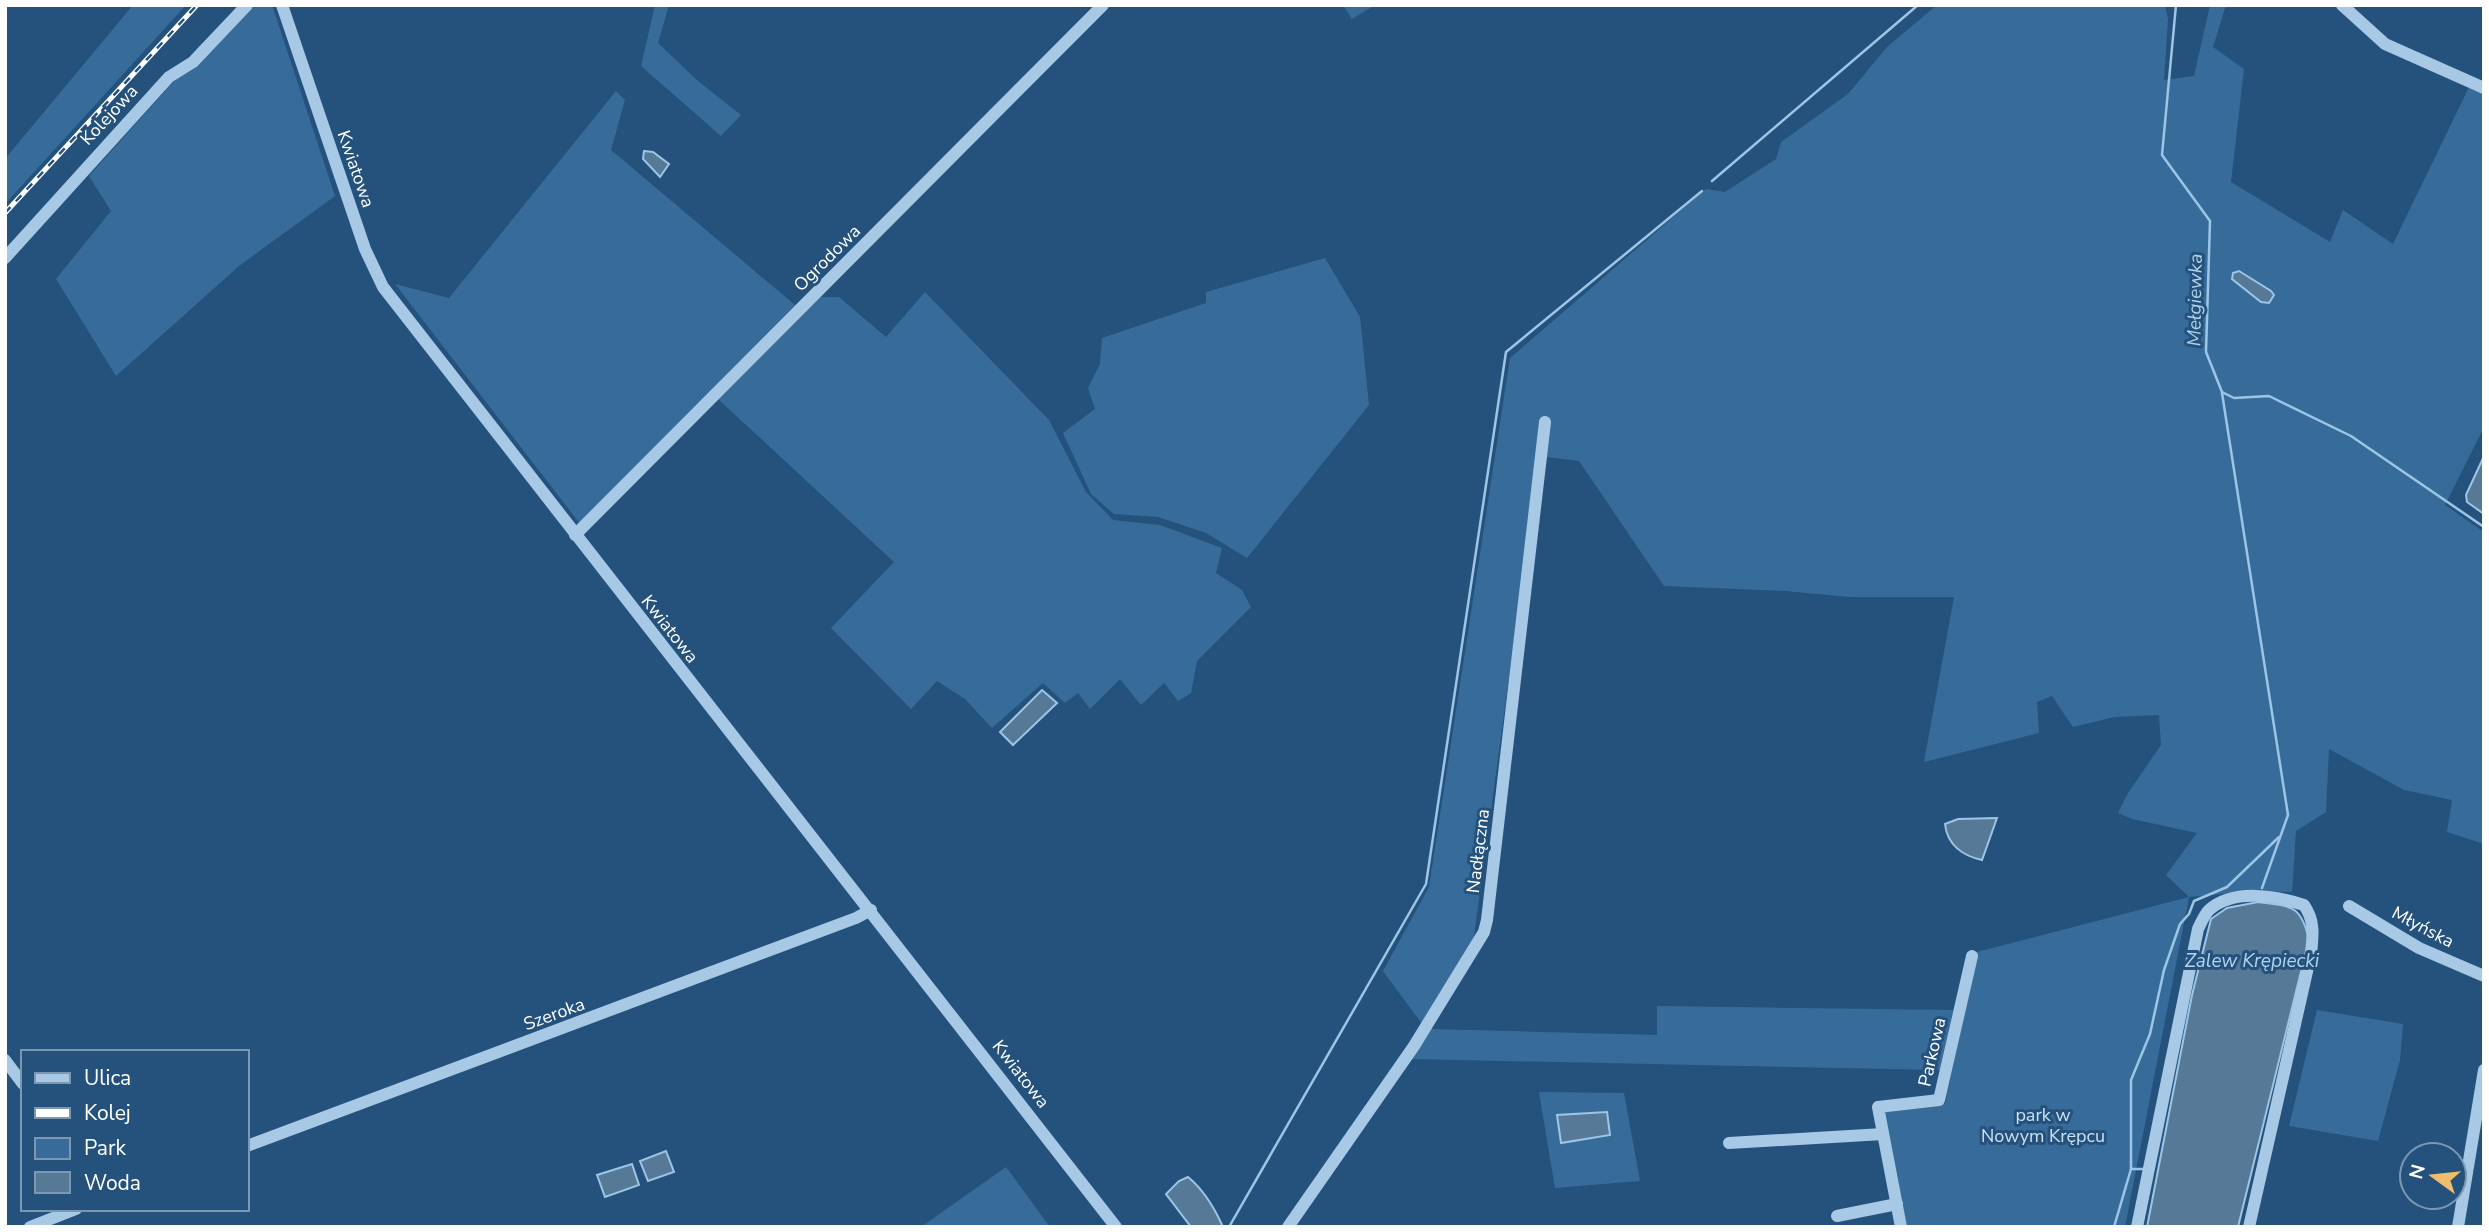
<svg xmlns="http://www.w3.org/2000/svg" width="2489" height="1232" font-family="'Nunito Sans',sans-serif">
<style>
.green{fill:#376c9a}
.water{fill:#577998;stroke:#9cc5e6;stroke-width:2}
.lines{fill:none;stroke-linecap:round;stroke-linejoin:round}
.stream{stroke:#9cc5e6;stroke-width:2.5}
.minor{stroke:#a8c9e5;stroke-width:12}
.rail-casing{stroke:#fff;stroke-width:5}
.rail{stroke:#24527c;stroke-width:2.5;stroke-dasharray:8;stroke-linecap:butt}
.labels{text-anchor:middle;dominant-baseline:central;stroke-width:6;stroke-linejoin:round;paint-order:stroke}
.street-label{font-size:18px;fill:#fff;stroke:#24527c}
.park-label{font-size:18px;fill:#cbe1f4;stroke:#24527c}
.water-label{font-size:19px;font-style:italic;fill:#b3d3ed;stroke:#24527c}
</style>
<rect width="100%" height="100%" fill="#24527c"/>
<g class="green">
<path d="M133,5H186L5,204V159Z"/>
<path d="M242,5H272L335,196L239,266L116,376L56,279L111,211L89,176Z"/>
<path d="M655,5H669L658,43L698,81L741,115L721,136L641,66Z"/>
<path d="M1343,5H1375L1352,19Z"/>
<path d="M1937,5H2165L2168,19L2164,80L2194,76L2210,5H2226L2213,47L2244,69L2231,182L2330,242L2343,210L2393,244L2470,85L2484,92V427L2445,505L2484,532V844L2447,832L2452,800L2404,790L2329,749L2326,812L2296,831L2292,892L2256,891L2189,897L2125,1227H1907L1884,1109L1945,1104L1977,952L2189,897L2166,875L2197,833L2132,819L2118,813L2128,793L2161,745L2159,715L2114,717L2073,727L2052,696L2037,702L2039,733L1924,762L1954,597H1850L1785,591L1664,586L1579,461L1539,456L1473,943L1422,1024L1383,971L1429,887L1510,358L1706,189L1725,192L1776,159L1781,142L1848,94L1887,47Z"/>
<path d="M616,91L625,100L611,150L795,305L617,485L581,525L395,284L449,298Z"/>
<path d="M1325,258L1360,317L1369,405L1247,558L1206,533L1158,517L1114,514L1091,494L1063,433L1095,409L1088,388L1100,364L1102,338L1206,303V292Z"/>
<path d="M925,292L1049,420L1086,492L1113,520L1160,525L1222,548L1216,573L1242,590L1251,607L1197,661L1191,693L1178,701L1164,683L1141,705L1120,679L1090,709L1078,693L1065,703L1043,683L992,728L965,699L937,681L911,709L831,628L894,562L718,399L817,297H839L886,337Z"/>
<path d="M1657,1006L1953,1010L1940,1070L1412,1059L1431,1029L1657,1035Z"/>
<path d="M2317,1010L2403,1024L2400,1060L2378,1141L2289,1126Z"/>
<path d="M1539,1092L1624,1093L1640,1181L1555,1188Z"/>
<path d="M1006,1167L1050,1227H921Z"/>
</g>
<g class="water">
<path d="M644,151L653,152L669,164L660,177L643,159Z"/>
<path d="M2239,271L2271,291L2274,295L2269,303L2261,302L2232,279L2233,273Z"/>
<path d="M2484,456V514L2467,502L2466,495Z"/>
<path d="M1042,690L1057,703L1013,745L1000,732Z"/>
<path d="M1997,818L1982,860C1963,856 1947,845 1945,824L1958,819Z"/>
<path d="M2258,902C2291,907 2300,903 2309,939L2238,1227H2147L2192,995L2211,919L2227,908Z"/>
<path d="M1607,1112L1610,1135L1561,1143L1557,1115Z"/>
<path d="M666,1151L674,1172L648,1181L640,1161Z"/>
<path d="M632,1164L639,1185L605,1197L597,1175Z"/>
<path d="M1188,1177C1204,1190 1215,1209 1223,1227H1191L1166,1194L1179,1181Z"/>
</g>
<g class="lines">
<g class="stream">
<path d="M2176,5L2162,155L2210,221L2206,352L2222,392L2234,398L2269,396L2351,436L2484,527"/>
<path d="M1712,181L1918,5"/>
<path d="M2222,393L2288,815L2262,888"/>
<path d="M2131,1169H2145"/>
<path d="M1229,1227L1426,884L1506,352L1702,191"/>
<path d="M2114,1227L2131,1169V1080L2150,1034L2164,970L2180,924L2189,914L2194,901L2227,887L2279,837"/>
</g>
<g class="minor">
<path d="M282,5L365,249L383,287L1116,1227"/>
<path d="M2342,5L2385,44L2484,88"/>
<path d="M5,258L169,77L193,62L247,5"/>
<path d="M575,535L1103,5"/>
<path d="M2349,906L2419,948L2484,976"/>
<path d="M5,1060L23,1084"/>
<path d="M1729,1143L1883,1134"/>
<path d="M247,1146L856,918L871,910"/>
<path d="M1837,1216L1897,1204"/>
<path d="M30,1227L76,1209"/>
<path d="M1288,1227L1414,1046L1484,932L1487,920L1545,422"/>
<path d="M1901,1227L1878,1107L1939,1100L1972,956"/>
<path d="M2137,1227L2198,929C2201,923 2204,915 2209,910C2234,888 2276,896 2304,905C2315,921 2313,935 2311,954L2249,1227"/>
<path d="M2458,1227L2484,1070"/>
</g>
<g class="rail-casing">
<path id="rail" d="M5,213L197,5"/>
</g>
<use href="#rail" class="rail"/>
</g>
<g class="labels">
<g class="street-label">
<text transform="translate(109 115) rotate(-47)">Kolejowa</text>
<text transform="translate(356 169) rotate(71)">Kwiatowa</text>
<text transform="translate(827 258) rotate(-45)">Ogrodowa</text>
<text transform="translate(670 629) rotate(52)">Kwiatowa</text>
<text transform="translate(1478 851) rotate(-83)">Nadłączna</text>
<text transform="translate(2423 927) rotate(28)">Młyńska</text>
<text transform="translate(554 1014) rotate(-20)">Szeroka</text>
<text transform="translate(1932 1052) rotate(-77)">Parkowa</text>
<text transform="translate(1021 1074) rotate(52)">Kwiatowa</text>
</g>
<g class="park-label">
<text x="2043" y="1115">park w<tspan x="2043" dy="21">Nowym Krępcu</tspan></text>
</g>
<g class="water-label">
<text transform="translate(2195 300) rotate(-89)">Mełgiewka</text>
<text x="2252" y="961">Zalew Krępiecki</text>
</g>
</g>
<rect width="2489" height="1232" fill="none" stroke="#ffffff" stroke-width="14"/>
<rect x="21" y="1050" width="228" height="161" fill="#24527c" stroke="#7c97b0" stroke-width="2"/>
<rect x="35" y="1073" width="35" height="10" fill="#a8c9e5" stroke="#7c97b0" stroke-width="2"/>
<text x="84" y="1085" font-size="21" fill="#ffffff">Ulica</text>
<rect x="35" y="1108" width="35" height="10" fill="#ffffff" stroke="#7c97b0" stroke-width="2"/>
<text x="84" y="1120" font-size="21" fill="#ffffff">Kolej</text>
<rect x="35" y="1138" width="35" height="21" fill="#376c9a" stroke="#7c97b0" stroke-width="2"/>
<text x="84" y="1155" font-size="21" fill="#ffffff">Park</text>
<rect x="35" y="1172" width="35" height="21" fill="#577998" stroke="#7c97b0" stroke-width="2"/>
<text x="84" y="1190" font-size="21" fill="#ffffff">Woda</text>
<g transform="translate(2433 1176) rotate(285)"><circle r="33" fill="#24527c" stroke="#7c97b0" stroke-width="2"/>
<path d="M0-5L12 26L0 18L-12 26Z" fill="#efbe6c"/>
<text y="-10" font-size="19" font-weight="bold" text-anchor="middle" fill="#ffffff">N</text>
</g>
</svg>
